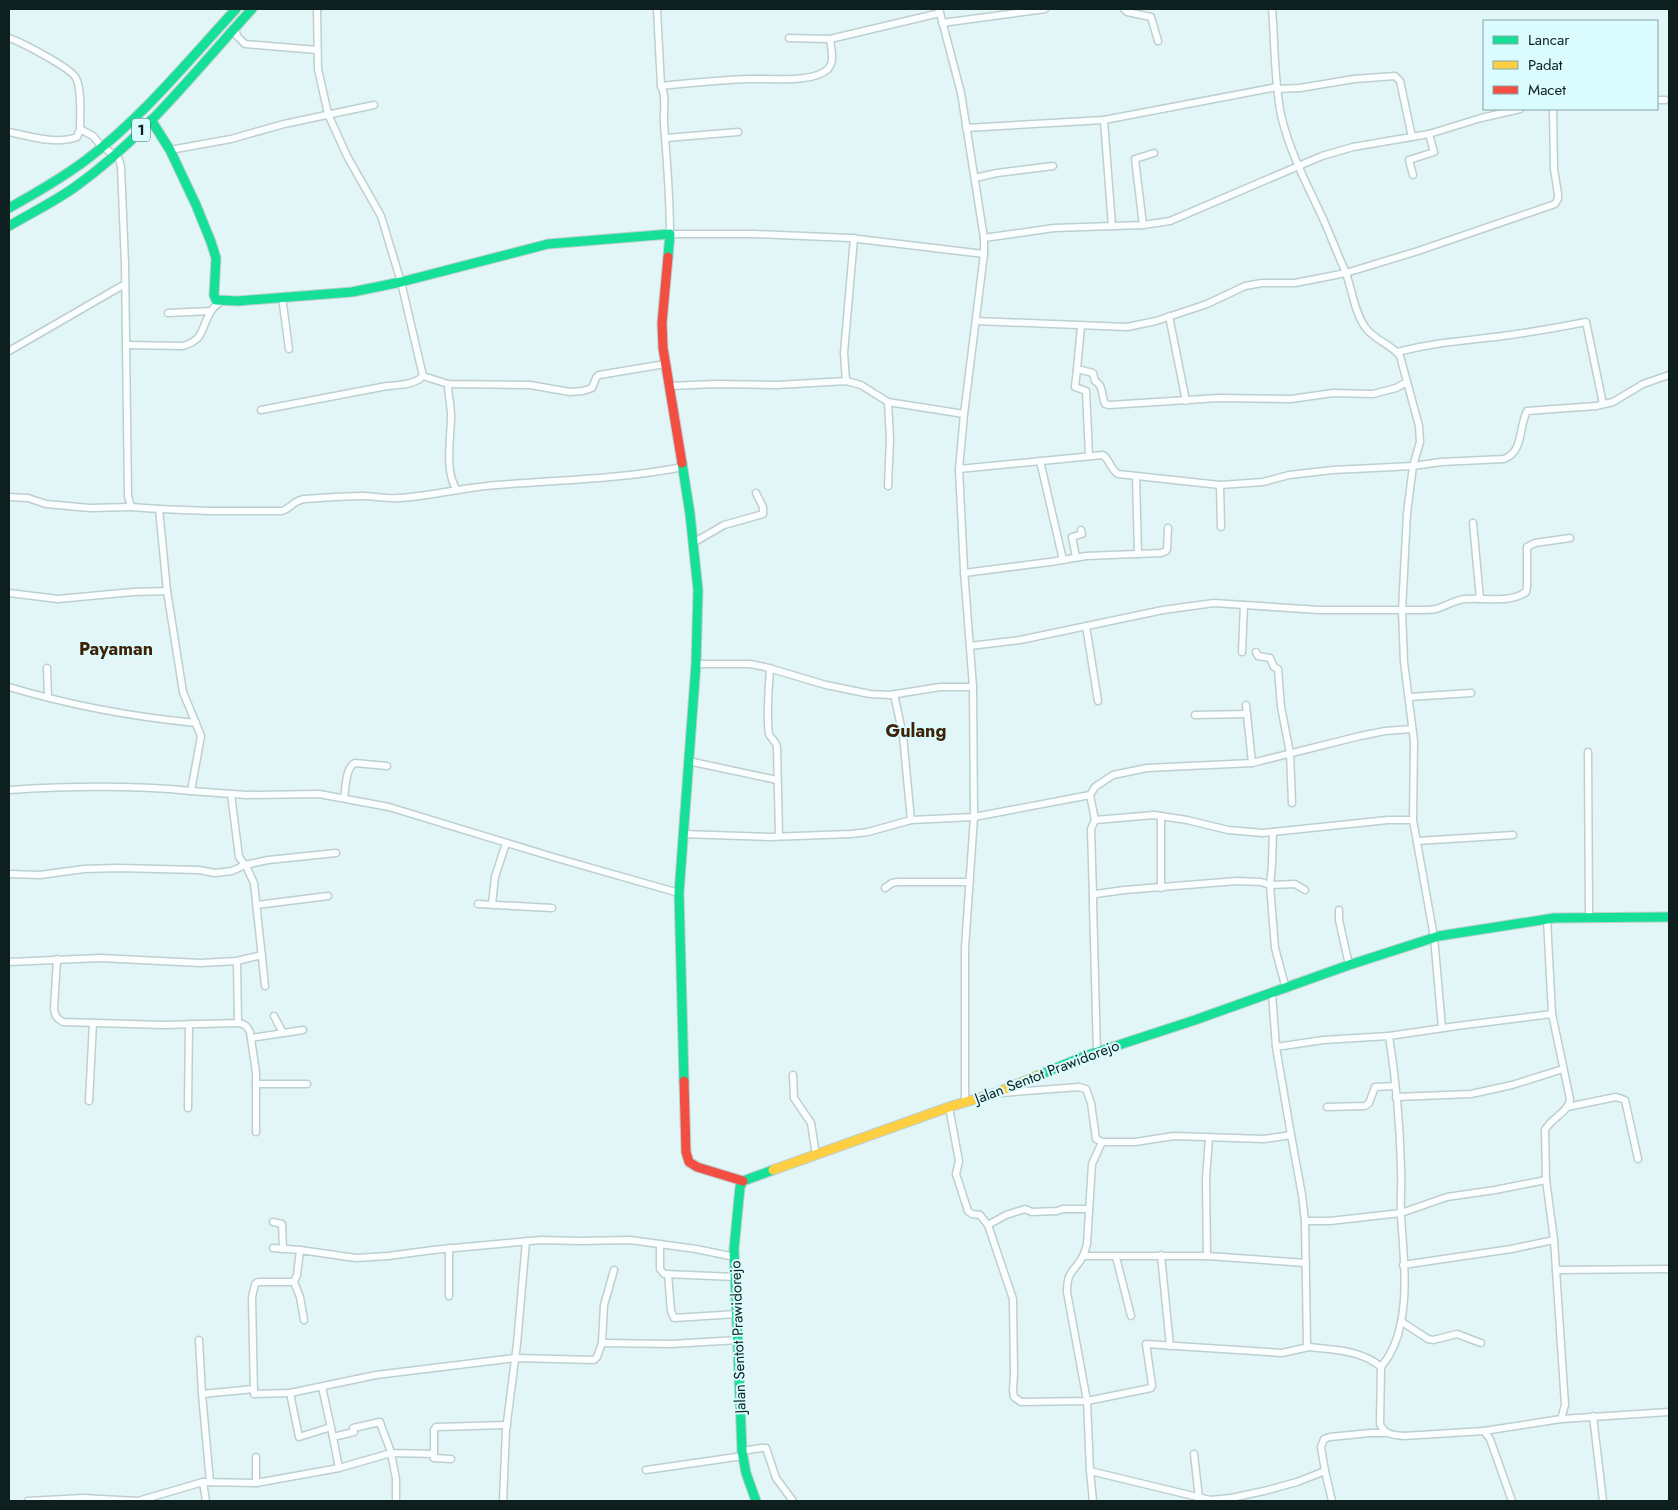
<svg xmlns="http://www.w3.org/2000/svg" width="1678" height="1510" font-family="Jost,sans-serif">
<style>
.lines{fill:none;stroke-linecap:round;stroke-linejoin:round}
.street-casing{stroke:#becfd0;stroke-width:9}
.fast-casing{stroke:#becfd0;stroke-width:11}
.slow-casing{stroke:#becfd0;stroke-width:11}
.jam-casing{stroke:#becfd0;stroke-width:11}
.street{stroke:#fbfefe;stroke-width:6}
.fast{stroke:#16e098;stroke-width:9}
.slow{stroke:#ffcf43;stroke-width:9}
.jam{stroke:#f24e42;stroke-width:9}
.labels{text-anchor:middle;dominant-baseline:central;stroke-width:4;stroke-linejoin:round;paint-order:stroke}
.shield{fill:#dafcff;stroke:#4b6163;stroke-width:1}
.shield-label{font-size:14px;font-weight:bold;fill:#0e1f20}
.street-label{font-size:15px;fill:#0e1f20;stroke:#dafcff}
.quarter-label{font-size:18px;font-weight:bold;fill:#3f2205;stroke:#dafcff}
</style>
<rect width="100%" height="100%" fill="#e2f5f7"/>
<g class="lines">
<g class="street-casing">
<g id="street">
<path d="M317,9L318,69L328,114L347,156L381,216L401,282L423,376L448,384L530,385L570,392L583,391L592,388L596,378L599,375L665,364"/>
<path d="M657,9L661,86"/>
<path d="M939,9L961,93L984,238V254L964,414L959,469L964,570L973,687L974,817L965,948V1102"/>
<path d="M1124,9L1127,12L1151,17L1158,41"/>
<path d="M1272,9C1275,44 1274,80 1281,115C1289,149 1304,179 1319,210C1328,229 1335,248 1343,266C1352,285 1353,310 1365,327C1374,340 1391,344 1400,356L1419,426L1420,442L1413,466L1407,513L1402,611L1404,662L1414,741L1413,820L1434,937L1442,1028"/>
<path d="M940,13L830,39C831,48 835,62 828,69C812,84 769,78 749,79C720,80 690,83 661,86C667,96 663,112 664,124C667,161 670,197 670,234H754L850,238L984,254"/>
<path d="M942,23L1045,9"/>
<path d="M235,27L237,36L245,44L317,50"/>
<path d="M9,38C21,42 71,68 76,78C82,90 80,116 80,129L93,136L102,147L115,155L119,159L121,167L125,264L128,496L131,507L159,509L167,591L183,692L201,736L191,791C130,785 70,786 9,790"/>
<path d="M789,38L830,39"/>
<path d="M1277,89L1300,88L1354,79L1395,76L1400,81L1412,137"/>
<path d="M1657,100H1665"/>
<path d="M1104,120L1112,226"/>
<path d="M966,128L1104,120L1277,87"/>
<path d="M9,132C29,136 56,145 77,137L80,129"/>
<path d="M666,138L738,132"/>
<path d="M170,150L231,139L284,124L374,105"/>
<path d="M1413,175L1409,160L1434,152L1429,134"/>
<path d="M975,178L997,173L1053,166"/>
<path d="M1143,225L1135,159L1154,153"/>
<path d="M984,238L1054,228L1143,225L1170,221L1322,156L1353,147L1429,134L1481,118L1520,109"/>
<path d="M282,297L289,349"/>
<path d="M168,313L211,311"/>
<path d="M1169,316L1186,401"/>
<path d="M976,321L1127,327L1156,321L1207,304L1245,286L1262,283H1295L1346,273L1418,251L1555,204L1558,199V194L1554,169L1553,109"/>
<path d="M1081,326L1077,369L1093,373L1095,381C1104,386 1101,395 1105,404L1109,405L1219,398L1291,399L1333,393L1373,394L1396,388L1407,382"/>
<path d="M126,345L183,346C205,339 200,330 210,313C212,308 217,305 221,301"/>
<path d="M9,351L125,284"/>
<path d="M1397,352C1432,343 1460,341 1495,337C1526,333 1556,328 1586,322L1603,404"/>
<path d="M1077,369L1075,387L1086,391L1089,455"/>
<path d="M846,381L844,353L854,238"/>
<path d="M448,384C448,395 451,405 451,416C451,438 444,472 457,490"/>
<path d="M670,386L716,384L777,385L846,381L861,385L888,402L964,414"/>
<path d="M261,410L387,386C398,385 415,385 423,376"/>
<path d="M1040,461L1063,560"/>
<path d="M959,469L1103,455C1110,460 1110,469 1118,474L1220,485L1263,482L1289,475L1333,470L1413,466L1441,462L1504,459C1524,451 1518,429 1527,411L1596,406L1613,402L1643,384L1669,375"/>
<path d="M1136,476L1138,554"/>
<path d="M1220,485L1221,527"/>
<path d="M888,486L890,439L888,402"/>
<path d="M9,497L28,498L46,504L90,508L131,507"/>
<path d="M159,509L209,511H282C292,508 292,501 304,499C323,498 342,496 361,496C374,496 386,499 399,498C433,496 464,487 498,485C560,480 622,479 683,467"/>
<path d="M1473,523L1480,599"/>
<path d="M693,543L724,525L763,514V507L756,493"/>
<path d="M1076,557L1072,537L1082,534L1081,530"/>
<path d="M964,573L1050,562L1086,556L1161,553L1166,551L1167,549L1168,528"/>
<path d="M9,593L58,599L133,592L167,591"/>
<path d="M1086,626L1098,701"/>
<path d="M970,646L1020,640L1163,610L1214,603L1319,610H1424C1429,610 1434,610 1439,608C1448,605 1455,600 1465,599C1485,597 1509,604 1526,592L1527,587V547L1535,543L1570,538"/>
<path d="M1242,652L1244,605"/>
<path d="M1256,652L1258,656L1270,658L1274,667L1278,669L1281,707L1290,753L1292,803"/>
<path d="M696,664H750L765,667L826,685L870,694L890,695L940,687H973"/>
<path d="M47,668L48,697"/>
<path d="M770,668C769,687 766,715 769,734C771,739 776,741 777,747L779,836"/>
<path d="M9,687C69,705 134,717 196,723"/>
<path d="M894,694L903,736L911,820"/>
<path d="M1409,697L1471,693"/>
<path d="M1246,705L1252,763"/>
<path d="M1195,715L1247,714"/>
<path d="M1588,752L1589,917"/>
<path d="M688,761L777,780"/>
<path d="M191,791L246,795L319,794L389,807L553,857L679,893"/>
<path d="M231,794L239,857L247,868L254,883L265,986"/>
<path d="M1090,795L1095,787L1113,775L1147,768L1252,763L1360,736L1385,731L1412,729"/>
<path d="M344,798C346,788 345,768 355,763L387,766"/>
<path d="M1161,816V888"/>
<path d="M1273,832L1272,864L1270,885L1295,884L1305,890"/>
<path d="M683,834L769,837L851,834L868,832L911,820L974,817L1090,795L1095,820L1154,815L1187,820L1228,830L1263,833L1388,820H1413"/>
<path d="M1417,841L1513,835"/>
<path d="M9,874L40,875L84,869L118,868L199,870L215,873L232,871L245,865L268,860L336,853"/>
<path d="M885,888L892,883L898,882H970"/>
<path d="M1093,896L1091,829L1095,820"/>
<path d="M478,904L552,908"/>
<path d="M492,904L495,877L506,843"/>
<path d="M257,905L328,896"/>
<path d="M1339,910V920L1349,965"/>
<path d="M57,959L54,1009C55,1016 57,1019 63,1022L163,1025L238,1023L237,961"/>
<path d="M9,962L100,958L201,963L237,961L262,955"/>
<path d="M1272,993L1276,1047L1291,1135"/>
<path d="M274,1016L283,1033"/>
<path d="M238,1023C245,1024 247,1026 250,1032L256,1072V1132"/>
<path d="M251,1038L303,1030"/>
<path d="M1276,1047L1323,1040L1389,1036"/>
<path d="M1097,1052L1093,903V896L1096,894L1124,890L1237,881L1261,882L1270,885L1275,948L1286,989"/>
<path d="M793,1075L794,1098L811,1123L816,1155"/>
<path d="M256,1084H307"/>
<path d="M1001,1093L1079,1087L1086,1089L1091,1103L1096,1139L1102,1142H1135L1174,1136L1264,1139L1291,1135L1302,1195L1305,1221L1307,1345L1309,1347C1334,1350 1362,1350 1381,1367L1380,1424C1385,1435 1393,1435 1404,1436L1484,1431L1490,1439L1512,1501"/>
<path d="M1396,1097L1471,1094L1512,1085L1563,1069"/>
<path d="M89,1101L93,1023"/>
<path d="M949,1107L959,1161L956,1174L968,1211L972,1214L980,1215L988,1225L1013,1299L1014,1373L1013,1391L1014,1397L1021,1402L1087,1401L1151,1388L1152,1385L1146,1344L1282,1353L1309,1347"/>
<path d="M1327,1107L1365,1106L1369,1103L1375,1087L1395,1086"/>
<path d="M1567,1107L1616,1097L1625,1100L1638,1159"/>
<path d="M188,1108L189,1024"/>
<path d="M1102,1142L1092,1164L1087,1244C1086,1247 1085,1252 1083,1256C1075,1272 1067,1269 1067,1292L1087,1401L1090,1471L1210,1500L1231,1498L1264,1491L1297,1482L1325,1471L1321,1447L1324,1439L1330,1437L1370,1433H1387"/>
<path d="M1305,1221H1330L1401,1213L1447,1197L1495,1190L1546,1180"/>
<path d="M273,1222L282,1224L283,1249"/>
<path d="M988,1225L1006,1215L1025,1209L1032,1212L1057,1211L1063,1209H1089"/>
<path d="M660,1244V1269L664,1274L736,1277"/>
<path d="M273,1248L300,1250"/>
<path d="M449,1248V1296"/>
<path d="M1161,1255L1170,1346"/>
<path d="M1083,1256H1207L1306,1263"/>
<path d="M1207,1256L1206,1178L1209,1138"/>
<path d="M735,1257L696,1249L630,1240L580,1241L541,1240L433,1250L388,1256L356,1258L300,1250L297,1275L294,1282H258L255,1284L252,1297L254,1394L290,1393L376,1375L515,1358L594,1360L597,1357L602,1343L671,1344L738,1340"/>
<path d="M1116,1257L1131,1316"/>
<path d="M1403,1265L1511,1249L1554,1240"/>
<path d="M1556,1270L1669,1269"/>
<path d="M668,1274L671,1311L674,1318L737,1314"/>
<path d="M294,1282L300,1297L304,1320"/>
<path d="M1402,1322L1428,1339L1433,1340L1457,1334L1481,1343"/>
<path d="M199,1340L202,1394L210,1482"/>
<path d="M602,1343L604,1305L614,1270"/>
<path d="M1381,1367C1392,1354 1398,1339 1401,1322C1408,1289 1403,1249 1401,1215C1400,1200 1402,1185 1401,1169C1400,1125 1396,1080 1389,1036L1457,1026L1552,1014"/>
<path d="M322,1387L333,1437L354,1432L353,1428L380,1422C383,1433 388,1442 391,1453L434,1454V1458L451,1459"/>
<path d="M290,1393L299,1437L331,1427"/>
<path d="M202,1394L254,1389"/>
<path d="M1593,1416L1603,1501"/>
<path d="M1561,1419L1669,1412"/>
<path d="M1484,1431L1561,1419L1565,1405L1554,1240L1546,1180L1545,1130C1550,1119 1570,1111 1570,1099L1552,1014L1547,919"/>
<path d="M333,1437L339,1468"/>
<path d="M742,1451L761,1448H766L776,1478L793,1501"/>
<path d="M434,1454V1430L436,1427L507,1425"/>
<path d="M1194,1454L1199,1498"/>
<path d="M256,1457V1483"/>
<path d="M646,1470L743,1456"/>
<path d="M1090,1471L1093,1501"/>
<path d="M1325,1471L1332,1501"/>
<path d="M203,1482L206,1501"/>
<path d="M28,1501L83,1498L138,1501L203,1482L256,1483L339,1468L391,1453L396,1479V1501"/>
<path d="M503,1501L506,1430L517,1344L526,1241"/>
</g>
</g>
<g class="fast-casing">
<g id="fast">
<path d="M151,120L170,150L196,205L211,242L216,258L214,295L216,300L238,301L352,292L401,282L548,244L670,234L668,257"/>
<path d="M9,208C36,193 62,178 86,160C143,117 188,61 236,9"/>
<path d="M9,226C31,213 54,202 75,187C143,139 196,70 252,9"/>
<path d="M682,463L690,514L698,590L696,664L679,893L684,1081"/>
<path d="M1039,1075L1085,1056L1195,1020L1349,965L1439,936L1554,918L1669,917"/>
<path d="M756,1501L746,1473L742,1451L734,1249L740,1187L743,1181L773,1170"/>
</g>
</g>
<g class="slow-casing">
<path id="slow" d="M773,1170L952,1106L996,1093L1039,1075"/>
</g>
<g class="jam-casing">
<g id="jam">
<path d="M668,257L662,323L663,348L682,463"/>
<path d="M684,1081L686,1152L689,1162L697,1167L743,1181"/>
</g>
</g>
<use href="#street" class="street"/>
<use href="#fast" class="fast"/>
<use href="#slow" class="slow"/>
<use href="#jam" class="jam"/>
</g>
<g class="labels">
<rect class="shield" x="132" y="118.5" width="18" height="23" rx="4"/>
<g class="shield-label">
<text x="141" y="130">1</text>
</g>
<g class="street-label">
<text transform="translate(1047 1072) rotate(-21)">Jalan Sentot Prawidorejo</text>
<text transform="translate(738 1337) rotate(-92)">Jalan Sentot Prawidorejo</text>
</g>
<g class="quarter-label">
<text x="116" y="649">Payaman</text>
<text x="916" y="731">Gulang</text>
</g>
</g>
<rect width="1678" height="1510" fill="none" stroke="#0e1f20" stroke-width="20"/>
<rect x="1483" y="20" width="175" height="90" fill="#dafcff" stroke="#88a4a6"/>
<rect x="1493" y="36" width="25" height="8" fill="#16e098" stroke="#88a4a6"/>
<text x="1528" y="45" font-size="15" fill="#0e1f20">Lancar</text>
<rect x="1493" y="61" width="25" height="8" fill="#ffcf43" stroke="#88a4a6"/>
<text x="1528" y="70" font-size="15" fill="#0e1f20">Padat</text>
<rect x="1493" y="86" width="25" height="8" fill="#f24e42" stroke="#88a4a6"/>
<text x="1528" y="95" font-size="15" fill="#0e1f20">Macet</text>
</svg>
